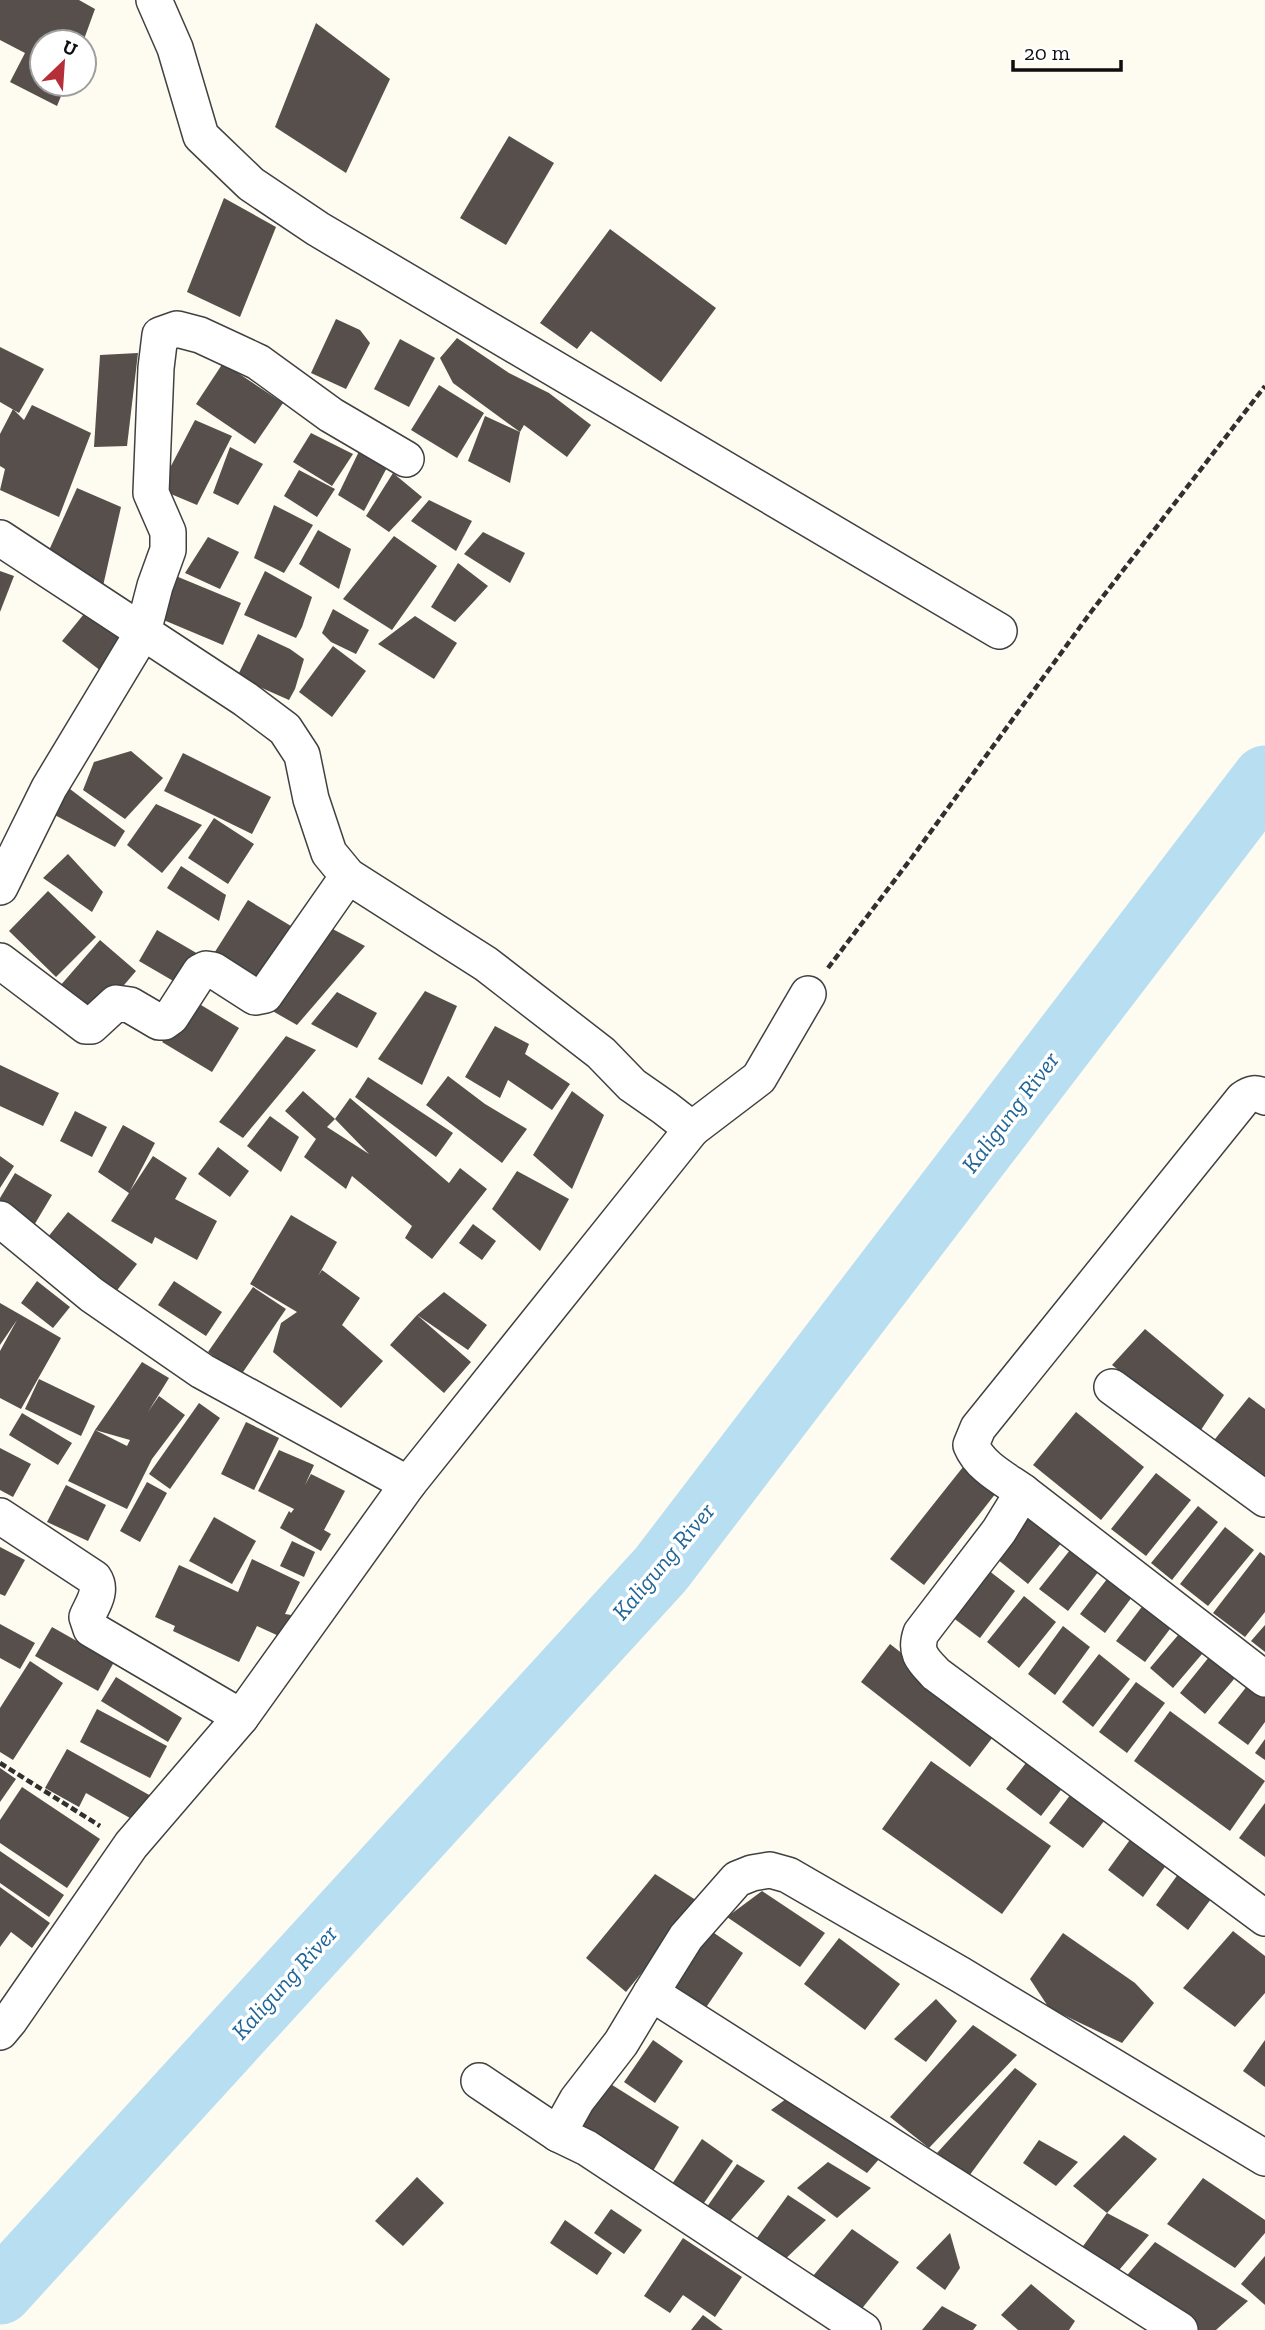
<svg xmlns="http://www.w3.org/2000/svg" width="1265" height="2330" font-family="'Zilla Slab',serif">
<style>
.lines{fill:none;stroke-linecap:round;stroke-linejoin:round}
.river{stroke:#b8def2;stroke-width:65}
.building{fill:#564f4b}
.minor-casing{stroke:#414141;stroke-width:38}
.path{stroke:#303030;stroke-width:4.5;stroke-dasharray:7 3.5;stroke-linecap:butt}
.minor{stroke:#fff;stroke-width:35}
.labels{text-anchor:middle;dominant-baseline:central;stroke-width:7;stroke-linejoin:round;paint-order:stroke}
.water-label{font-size:24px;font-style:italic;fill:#206698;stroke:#fff}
</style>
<rect width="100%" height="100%" fill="#fefbf0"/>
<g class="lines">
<path class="river" d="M0,2292L661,1569L1265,778"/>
</g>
<g class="building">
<path d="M0,0H79L95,9L83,42H42V84H66L57,106L10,82L25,53L0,40Z"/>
<path d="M316,23L390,79L346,173L275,127Z"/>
<path d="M509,136L554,163L506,245L460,218Z"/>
<path d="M224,198L276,227L240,317L187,292Z"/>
<path d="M610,229L716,308L661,382L591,331L577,349L540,323Z"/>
<path d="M336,319L360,330L370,343L346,389L311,373Z"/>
<path d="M457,338L509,373L549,393L591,425L567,457L524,425L520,432L453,383L440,358Z"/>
<path d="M400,339L435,358L409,407L374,389Z"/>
<path d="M0,347L44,369L19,413L0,402Z"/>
<path d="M138,353L127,446L94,447L100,355Z"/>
<path d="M223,363L283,403L255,444L196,404Z"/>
<path d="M439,385L484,413L457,458L411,430Z"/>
<path d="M32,405L91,433L59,517L0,490L5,469L0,466V434L13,409L24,420Z"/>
<path d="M485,416L520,432L510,483L468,461Z"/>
<path d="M195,420L232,436L197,505L159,489Z"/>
<path d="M311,433L353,454L332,486L293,462Z"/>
<path d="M364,441L391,460L364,511L338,495Z"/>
<path d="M230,447L263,464L238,505L213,493Z"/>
<path d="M299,470L335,489L317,517L284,496Z"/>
<path d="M393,473L422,497L389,532L366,516Z"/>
<path d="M77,488L121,507L103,586L46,557Z"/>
<path d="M429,500L472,521L456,551L411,521Z"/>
<path d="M274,505L313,525L284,573L254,558Z"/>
<path d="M318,530L351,549L339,589L299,564Z"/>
<path d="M483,532L525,553L510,583L464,554Z"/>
<path d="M394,536L437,566L392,630L343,599Z"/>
<path d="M208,537L239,552L220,589L185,573Z"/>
<path d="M458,563L488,586L455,622L431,607Z"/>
<path d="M0,571L14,576L0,612Z"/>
<path d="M265,571L312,597L302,627L296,638L244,615Z"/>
<path d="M171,574L241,603L223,645L154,616Z"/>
<path d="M88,609L126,638L101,671L62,641Z"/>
<path d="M333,609L369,630L356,654L331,642L322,633Z"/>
<path d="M415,616L457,643L434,679L378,644Z"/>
<path d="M258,634L290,649L304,659L295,689L289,700L237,677Z"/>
<path d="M333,646L366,671L332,717L299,692Z"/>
<path d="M131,751L163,778L125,819L83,790L94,762Z"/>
<path d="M183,753L271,797L252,834L164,791Z"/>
<path d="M70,789L125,831L115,847L51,813Z"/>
<path d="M156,804L202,825L162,873L127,845Z"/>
<path d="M214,818L254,844L228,884L188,858Z"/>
<path d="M68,854L103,892L92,912L43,878Z"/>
<path d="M181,866L226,895L219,921L167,888Z"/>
<path d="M48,891L96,937L56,977L9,931Z"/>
<path d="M248,900L291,926L254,986L211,958Z"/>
<path d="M325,925L365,946L297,1025L269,1009Z"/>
<path d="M157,930L205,958L187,989L139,961Z"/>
<path d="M100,940L136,971L90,1025L53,994Z"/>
<path d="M425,991L457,1006L422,1085L378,1059Z"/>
<path d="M337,992L377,1013L357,1048L311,1024Z"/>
<path d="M201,1005L239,1028L212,1072L162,1042Z"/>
<path d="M495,1026L529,1044L525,1054L570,1084L552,1110L508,1080L500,1098L465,1077Z"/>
<path d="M286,1036L316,1050L243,1138L219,1122Z"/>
<path d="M0,1065L59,1093L43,1126L0,1106Z"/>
<path d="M448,1076L485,1104L527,1129L502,1163L426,1105Z"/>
<path d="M368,1077L453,1133L436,1157L355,1097Z"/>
<path d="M303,1091L335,1119L327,1127L369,1154L335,1119L350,1098L449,1183L460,1168L487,1189L432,1259L405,1238L412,1226L352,1176L346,1189L304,1157L316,1139L285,1111Z"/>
<path d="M572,1091L604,1115L572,1189L533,1155Z"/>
<path d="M75,1111L107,1127L92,1157L60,1141Z"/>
<path d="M270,1116L299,1137L281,1172L247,1146Z"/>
<path d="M123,1125L155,1143L130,1191L153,1156L187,1178L175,1199L217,1221L197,1260L155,1237L152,1244L111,1221L129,1193L98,1172Z"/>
<path d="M218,1147L249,1171L230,1197L198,1174Z"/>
<path d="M0,1156L14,1166L0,1188Z"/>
<path d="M517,1171L569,1199L540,1251L492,1209Z"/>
<path d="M15,1173L52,1195L33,1227L0,1208V1198Z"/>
<path d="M68,1212L137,1264L112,1297L44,1242Z"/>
<path d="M291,1215L337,1242L318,1276L322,1270L360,1298L342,1325L383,1361L341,1408L273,1352L281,1323L297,1312L250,1284Z"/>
<path d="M473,1224L496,1241L482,1260L459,1243Z"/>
<path d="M37,1281L70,1307L53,1328L21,1303Z"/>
<path d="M174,1281L222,1312L206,1336L158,1305Z"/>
<path d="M253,1287L286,1309L241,1375L208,1352Z"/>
<path d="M444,1292L487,1325L468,1350L417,1315L471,1362L444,1393L390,1345L417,1315Z"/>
<path d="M0,1303L61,1338L21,1409L0,1398V1351L17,1320L0,1345Z"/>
<path d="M1145,1329L1224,1395L1199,1433L1112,1365Z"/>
<path d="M142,1362L169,1378L148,1412L159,1396L185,1415L152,1459L127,1509L68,1481L95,1430L127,1446L130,1440L95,1430Z"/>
<path d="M39,1379L95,1406L81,1436L25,1409Z"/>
<path d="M1249,1397L1265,1409V1483L1211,1444Z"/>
<path d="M199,1403L220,1418L170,1489L149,1474Z"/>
<path d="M1076,1412L1144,1467L1101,1520L1033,1465Z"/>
<path d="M22,1413L72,1443L58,1465L9,1435Z"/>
<path d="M246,1422L279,1438L254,1490L221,1474Z"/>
<path d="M0,1448L31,1464L13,1497L0,1490Z"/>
<path d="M279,1450L314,1465L305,1485L311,1474L345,1491L324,1530L331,1534L321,1551L280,1528L289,1511L291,1513L294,1509L258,1491Z"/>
<path d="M963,1467L996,1493L924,1585L890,1559Z"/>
<path d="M1156,1473L1191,1500L1146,1556L1111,1529Z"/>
<path d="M147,1482L167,1493L140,1542L120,1531Z"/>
<path d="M66,1485L106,1505L88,1541L47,1522Z"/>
<path d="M1198,1506L1218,1522L1172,1580L1151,1563Z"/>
<path d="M1030,1507L1067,1536L1028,1584L992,1555Z"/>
<path d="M214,1517L256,1541L232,1584L189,1561Z"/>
<path d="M1225,1527L1254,1550L1208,1606L1180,1584Z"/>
<path d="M292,1541L315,1552L304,1577L280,1566Z"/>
<path d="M1074,1545L1102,1567L1068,1611L1039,1589Z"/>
<path d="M0,1547L25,1560L5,1596L0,1594Z"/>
<path d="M1260,1552L1265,1556V1612L1245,1637L1213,1613Z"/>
<path d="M252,1559L300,1582L285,1614L291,1615L281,1637L257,1626L239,1662L173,1631L175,1626L155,1617L179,1565L238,1592Z"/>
<path d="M988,1570L1015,1591L980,1638L952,1617Z"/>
<path d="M1114,1570L1138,1589L1105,1633L1080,1614Z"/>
<path d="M1024,1596L1056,1622L1019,1668L987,1642Z"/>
<path d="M1147,1600L1176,1621L1145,1662L1116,1641Z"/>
<path d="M0,1624L35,1643L20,1669L0,1658Z"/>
<path d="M1265,1625V1652L1251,1641Z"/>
<path d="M1063,1626L1090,1647L1055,1695L1028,1674Z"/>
<path d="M52,1627L114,1662L98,1691L35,1656Z"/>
<path d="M1185,1627L1208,1647L1173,1688L1150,1668Z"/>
<path d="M890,1644L999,1729L970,1767L861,1682Z"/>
<path d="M1213,1652L1239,1673L1205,1714L1180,1693Z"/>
<path d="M1099,1654L1130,1679L1093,1727L1062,1702Z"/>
<path d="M30,1661L63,1683L13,1760L0,1752V1708Z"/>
<path d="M116,1677L182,1718L168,1742L101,1701Z"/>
<path d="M1251,1681L1265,1692V1722L1248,1745L1218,1723Z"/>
<path d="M1136,1682L1165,1703L1127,1753L1099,1732Z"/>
<path d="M97,1709L167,1746L150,1778L80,1742Z"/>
<path d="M1170,1711L1265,1781L1230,1831L1134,1761Z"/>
<path d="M1265,1739V1760L1255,1753Z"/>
<path d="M67,1749L151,1796L137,1822L86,1793L79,1807L45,1788Z"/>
<path d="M1032,1755L1067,1782L1041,1816L1006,1789Z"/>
<path d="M931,1761L1051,1846L1002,1914L882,1829Z"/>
<path d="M0,1768L16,1779L0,1802Z"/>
<path d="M22,1787L100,1839L67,1888L0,1843V1820Z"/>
<path d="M1074,1790L1108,1816L1083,1848L1049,1823Z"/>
<path d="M1265,1803V1857L1239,1838Z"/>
<path d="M1132,1837L1167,1864L1143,1897L1108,1870Z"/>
<path d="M0,1851L64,1895L49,1917L0,1883Z"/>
<path d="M1181,1870L1214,1895L1188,1930L1156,1905Z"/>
<path d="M655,1874L699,1902L626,1992L586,1958Z"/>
<path d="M0,1887L50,1923L32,1948L11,1932L0,1947Z"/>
<path d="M762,1891L825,1933L800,1967L727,1917Z"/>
<path d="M704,1926L743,1953L705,2009L666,1982Z"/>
<path d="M1233,1931L1265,1956V1993L1235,2027L1183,1988Z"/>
<path d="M1063,1933L1135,1983L1154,2003L1122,2043L1049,2008L1030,1979Z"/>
<path d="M839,1938L900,1984L865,2030L804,1984Z"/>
<path d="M936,1999L957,2021L926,2062L894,2039Z"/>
<path d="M973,2025L1017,2055L929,2148L890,2117Z"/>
<path d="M653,2040L683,2061L655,2103L624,2082Z"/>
<path d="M1265,2040V2087L1243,2071Z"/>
<path d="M1015,2068L1037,2084L969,2176L937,2153Z"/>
<path d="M609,2083L679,2127L653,2171L581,2127Z"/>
<path d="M790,2096L880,2158L867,2173L771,2110Z"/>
<path d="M1124,2135L1157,2159L1107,2213L1149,2235L1114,2276L1081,2249L1107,2213L1073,2186Z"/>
<path d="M702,2139L733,2161L697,2213L666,2193Z"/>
<path d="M1039,2140L1078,2162L1056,2186L1023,2163Z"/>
<path d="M828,2162L871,2188L837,2218L797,2188Z"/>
<path d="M737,2164L765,2181L724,2228L702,2214Z"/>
<path d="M417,2177L444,2203L403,2246L375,2221Z"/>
<path d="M1203,2178L1265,2220V2233L1235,2268L1167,2224Z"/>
<path d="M788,2195L826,2220L778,2266L752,2245Z"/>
<path d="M611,2209L642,2230L624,2254L594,2233Z"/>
<path d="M565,2220L612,2253L597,2275L550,2243Z"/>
<path d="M852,2229L899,2262L860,2311L813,2276Z"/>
<path d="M950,2233L960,2268L945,2290L916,2268Z"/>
<path d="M683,2238L742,2277L715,2317L683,2295L670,2313L644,2296Z"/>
<path d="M1155,2242L1248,2301L1216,2330H1198L1124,2279Z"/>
<path d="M1265,2256V2305L1241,2284Z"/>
<path d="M1031,2284L1075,2321L1069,2330H1018L1001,2315Z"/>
<path d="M942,2306L977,2325L973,2330H922Z"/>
<path d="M703,2315L723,2330H691Z"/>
</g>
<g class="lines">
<g class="minor-casing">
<g id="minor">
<path d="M154,0L175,48L201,136L251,184L318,229L999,631"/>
<path d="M0,538L245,699L285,729L302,755L311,799L329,853L348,876L486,964L601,1053L632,1085L665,1108L692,1129L408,1484L241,1717L131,1845L10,2020L0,2032"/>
<path d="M0,887L49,788L143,632L155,586L168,550V532L151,493L156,368L160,335L177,329L200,335L258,362L331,415L406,459"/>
<path d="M0,961L86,1026H91L116,1003L130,1005L159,1022H164L171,1017L200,972L206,969L213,970L255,997L265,995L348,876"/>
<path d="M692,1129L759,1078L808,994"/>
<path d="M0,1219L92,1295L202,1371L408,1484"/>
<path d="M1112,1387L1265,1499"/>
<path d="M1023,1492C1005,1479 980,1467 971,1445L978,1428L1243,1099C1251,1093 1256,1092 1265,1097"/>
<path d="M0,1516L94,1578C103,1591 92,1605 87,1617L91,1629L241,1717"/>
<path d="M1265,1679L1023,1492L999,1531L921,1633C914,1653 923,1660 936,1674L1265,1918"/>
<path d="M651,1993L686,1937L737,1879L752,1873L770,1870L788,1875L961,1975L1265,2158"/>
<path d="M479,2081L558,2134"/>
<path d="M863,2330L587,2148L558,2134L577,2100L621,2043L651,1993L1180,2330"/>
</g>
</g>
<g class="path">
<path d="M828,968L913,856L1091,612L1265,386"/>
<path d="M0,1763L100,1826"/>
</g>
<use href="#minor" class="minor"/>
</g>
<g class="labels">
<g class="water-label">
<text transform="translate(1010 1112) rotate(-53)">Kaligung River</text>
<text transform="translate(663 1561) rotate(-50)">Kaligung River</text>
<text transform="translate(284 1982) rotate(-48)">Kaligung River</text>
</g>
</g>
<g transform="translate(63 63) rotate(25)"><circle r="33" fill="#ffffff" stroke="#9f9f9f" stroke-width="2"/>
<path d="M0-5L12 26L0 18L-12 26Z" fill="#b52f39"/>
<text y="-10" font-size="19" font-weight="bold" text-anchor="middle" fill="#0e0e0e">U</text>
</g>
<path d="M1013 60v10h108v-10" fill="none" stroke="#0e0e0e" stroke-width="3.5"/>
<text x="1024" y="60" font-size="21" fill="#0e0e0e" stroke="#ffffff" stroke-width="5" paint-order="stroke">20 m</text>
</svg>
